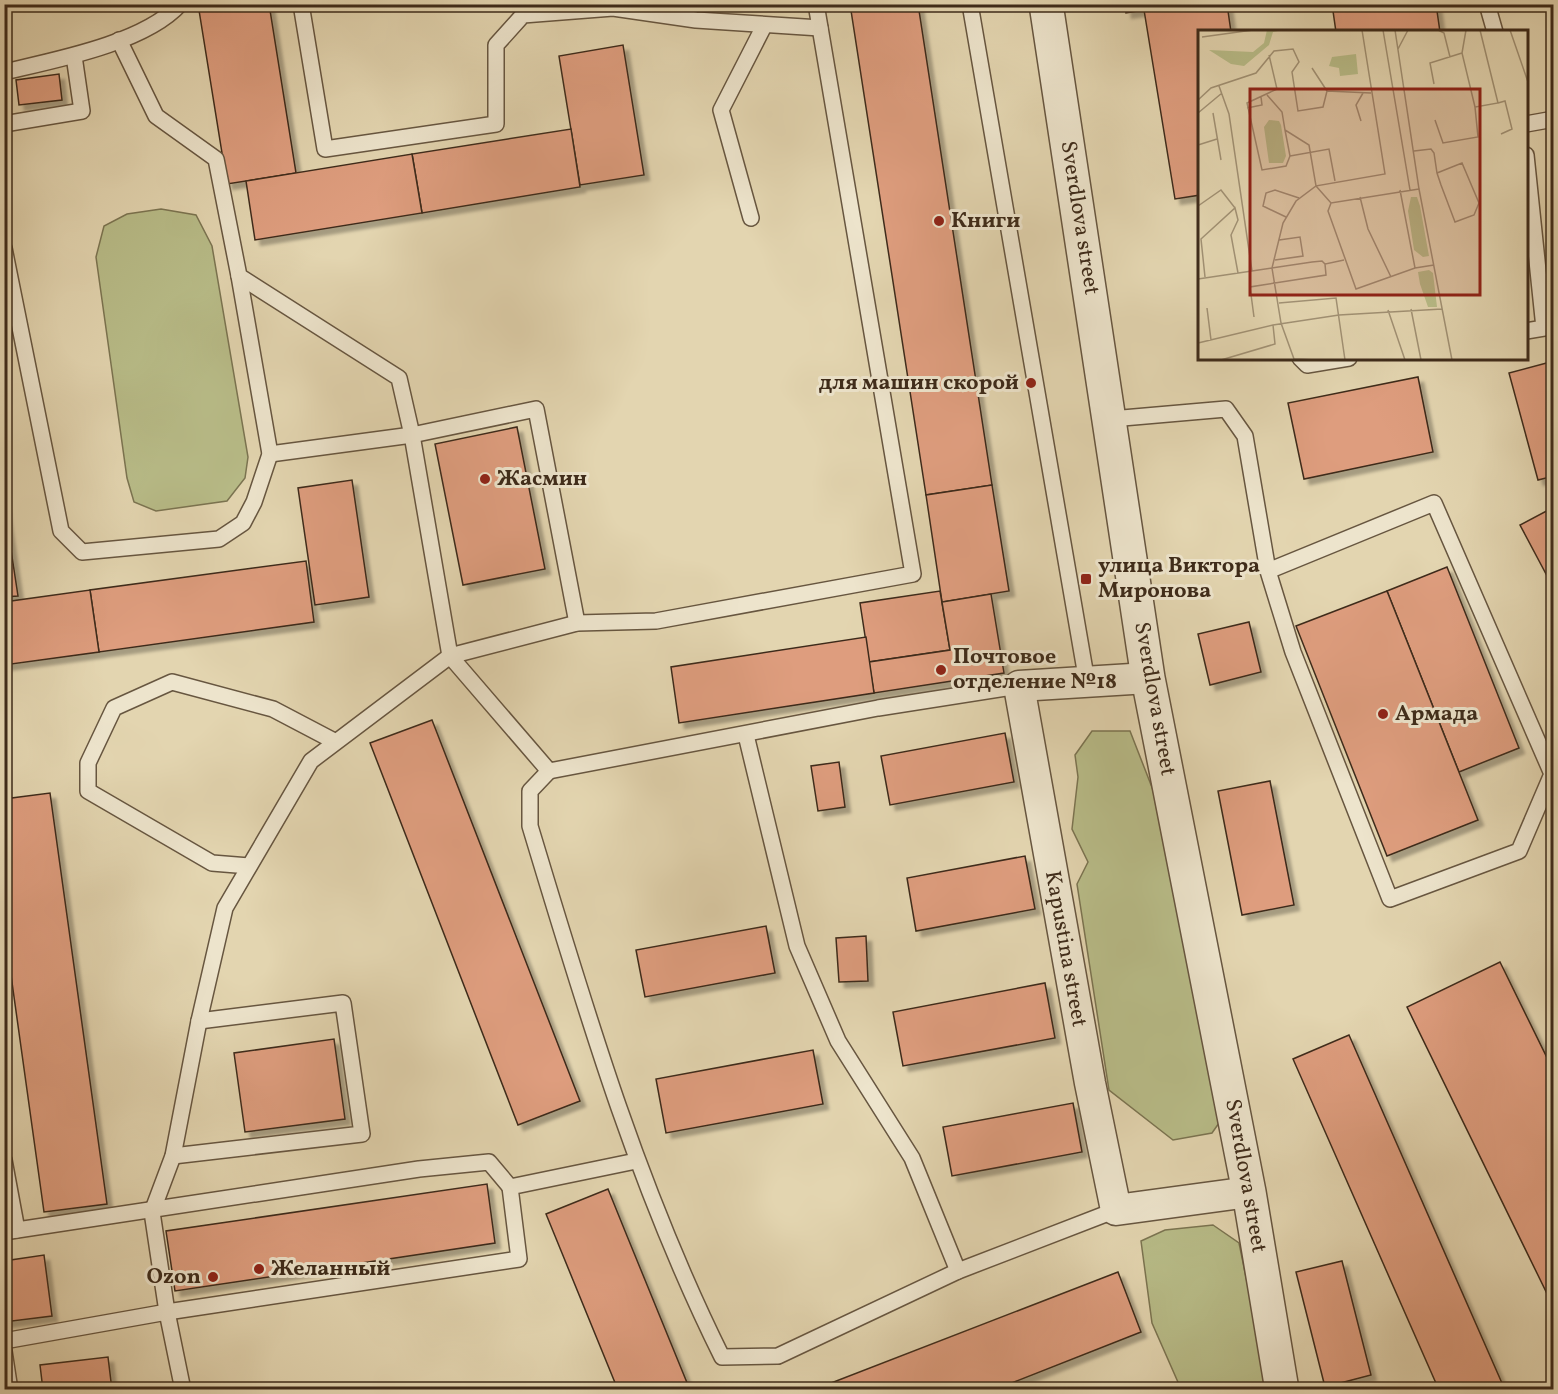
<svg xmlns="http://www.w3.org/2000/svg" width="1558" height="1394" font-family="Vollkorn,serif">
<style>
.green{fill:#b8bc88;stroke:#7b7451;stroke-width:1.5}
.building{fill:#de9d7e;stroke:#3e2b1a;stroke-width:1.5;filter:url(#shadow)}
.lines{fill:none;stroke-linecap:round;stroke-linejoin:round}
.service-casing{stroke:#675640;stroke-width:18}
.minor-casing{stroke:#675640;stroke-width:33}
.tertiary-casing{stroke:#675640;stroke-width:36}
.service{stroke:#ede4cc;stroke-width:15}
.minor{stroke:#ede4cc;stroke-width:30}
.tertiary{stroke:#ede4cc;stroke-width:33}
.poi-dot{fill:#8f2418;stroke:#ede4cc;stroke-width:2}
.labels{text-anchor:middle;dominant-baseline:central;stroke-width:6;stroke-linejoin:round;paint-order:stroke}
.street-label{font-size:22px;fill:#3e2b1a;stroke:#ede4cc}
.poi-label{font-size:22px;font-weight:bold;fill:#3e2b1a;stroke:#ede4cc;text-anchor:start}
.inset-road{fill:none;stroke:#a19174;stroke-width:1.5}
.view{fill:#8f2418;fill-opacity:0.15;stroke:#8f2418;stroke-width:3}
.inset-edge{fill:none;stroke:#3e2b1a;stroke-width:3}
</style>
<defs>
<filter id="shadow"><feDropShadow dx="5.5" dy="5.5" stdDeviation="1.5" flood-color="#0004"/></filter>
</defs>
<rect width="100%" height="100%" fill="#e3d5b0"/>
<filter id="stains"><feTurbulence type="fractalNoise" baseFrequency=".00333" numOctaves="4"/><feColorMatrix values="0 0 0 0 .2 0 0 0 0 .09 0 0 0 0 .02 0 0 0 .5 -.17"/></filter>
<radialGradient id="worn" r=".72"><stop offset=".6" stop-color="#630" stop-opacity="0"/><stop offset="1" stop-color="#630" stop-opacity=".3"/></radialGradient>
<g class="green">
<path d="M161,209L196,215L212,246L248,457L245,478L227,501L156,511L134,502L127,478L96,257L104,226L127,214Z"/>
<path d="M1092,731H1130L1153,790L1219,1123L1212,1133L1173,1140L1109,1090L1077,884L1088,862L1072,829L1078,777L1075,755Z"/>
<path d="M1213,1225L1239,1243L1269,1389H1181L1152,1323L1141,1241L1165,1230Z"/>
</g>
<g class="building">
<path d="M198,4H269L296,173L227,184Z"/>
<path d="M850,4H918L992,485L926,495Z"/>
<path d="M1125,4H1227L1231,32H1200V195L1175,199L1144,10L1126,13Z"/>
<path d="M1332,4H1436L1440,32H1336Z"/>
<path d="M1554,5V38L1547,7Z"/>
<path d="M623,45L644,175L580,185L559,56Z"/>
<path d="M59,74L62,100L19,105L16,80Z"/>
<path d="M571,129L580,187L422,213L412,154Z"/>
<path d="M412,154L422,213L255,240L246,181Z"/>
<path d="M1554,361V476L1538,480L1509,373Z"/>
<path d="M1418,377L1433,452L1304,479L1288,403Z"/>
<path d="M517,427L545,569L463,585L435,444Z"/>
<path d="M352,480L369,597L315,605L298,488Z"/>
<path d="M992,485L1009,591L942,602L926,495Z"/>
<path d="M4,504L18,596L4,597Z"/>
<path d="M1554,507V589L1520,525Z"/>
<path d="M306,561L314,622L99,652L90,590Z"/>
<path d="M1447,567L1519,748L1459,772L1387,591Z"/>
<path d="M90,590L99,652L4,665V602Z"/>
<path d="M940,591L950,650L869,662L860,603Z"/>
<path d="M1387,591L1478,820L1387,856L1296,626Z"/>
<path d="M991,594L1004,673L874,693L869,662L950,650L942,602Z"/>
<path d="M1249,622L1261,672L1210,685L1198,634Z"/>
<path d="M866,637L874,693L679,723L671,667Z"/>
<path d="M432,720L580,1101L518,1125L370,743Z"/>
<path d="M1005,733L1014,782L890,805L881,756Z"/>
<path d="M839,762L845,807L818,811L811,766Z"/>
<path d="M1270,781L1294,905L1242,915L1218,791Z"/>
<path d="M50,793L107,1204L44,1212L4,925V799Z"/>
<path d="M1025,856L1035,909L916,931L907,878Z"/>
<path d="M766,926L775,973L645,997L636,950Z"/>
<path d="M866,936L868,981L839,982L836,938Z"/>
<path d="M1500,962L1554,1072V1308L1407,1007Z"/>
<path d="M1045,983L1055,1038L903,1066L893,1012Z"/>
<path d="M1349,1035L1505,1390H1439L1293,1059Z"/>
<path d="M334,1039L345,1119L245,1132L234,1053Z"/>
<path d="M813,1050L823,1104L666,1133L656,1079Z"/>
<path d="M1073,1103L1082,1152L952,1176L943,1127Z"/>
<path d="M487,1184L495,1243L175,1291L166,1231Z"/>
<path d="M608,1189L625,1231L690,1390H618L546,1214Z"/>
<path d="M44,1255L52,1316L4,1322V1261Z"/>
<path d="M1342,1261L1371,1375L1325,1387L1296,1272Z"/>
<path d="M1118,1272L1141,1332L994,1390H813Z"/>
<path d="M108,1357L112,1390H43L40,1365Z"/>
</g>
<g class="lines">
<g class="service-casing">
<g id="service">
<path d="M301,4L325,149L496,124V45L523,15L613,8L696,20L820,28"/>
<path d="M970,4L1087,682"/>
<path d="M1487,4L1495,32"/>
<path d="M119,40L156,116L216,159L239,276L399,378L412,435L450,656L577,623L656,621L913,574L816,4"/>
<path d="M4,72C55,60 145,43 180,4"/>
<path d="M4,124L82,111L74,56"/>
<path d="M1526,124L1554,119"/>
<path d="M1526,155L1544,328L1526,331"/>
<path d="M751,218L721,110L764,26"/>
<path d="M4,248L61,531L82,552L219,539L243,523L254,502L270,454L239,276"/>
<path d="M1300,358L1307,365L1349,358"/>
<path d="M1111,419L1226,409L1245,436L1268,571L1293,652L1390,899L1519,851L1552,774L1434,503L1268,571"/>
<path d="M270,454L412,435L536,409L577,623"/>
<path d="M746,735L797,946L838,1041L912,1158L958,1271"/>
<path d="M549,771L530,791V826C585,1008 637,1186 722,1357L778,1356L958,1271L1116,1210"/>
<path d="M249,866L212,863L88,791V763L114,708L172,682L273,709L334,741"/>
<path d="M173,1156L362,1134L343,1003L199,1021"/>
<path d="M4,1160L17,1230"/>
<path d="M4,1232L419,1169L489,1162L510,1187"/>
<path d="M4,1341L167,1312L519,1259L510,1187L636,1161"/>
<path d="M4,1351L10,1390"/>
<path d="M183,1390L167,1312L152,1212L173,1156L199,1021L225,908L311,761L450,656L549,771L878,708L1019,686"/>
</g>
</g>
<g class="minor-casing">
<path id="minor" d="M1148,678L1019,686L1090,1083L1116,1210L1249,1192"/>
</g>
<g class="tertiary-casing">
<path id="tertiary" d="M1046,4L1148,678L1249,1192L1282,1390"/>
</g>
<use href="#service" class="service"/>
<use href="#minor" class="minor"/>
<use href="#tertiary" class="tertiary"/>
</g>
<g class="poi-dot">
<circle cx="939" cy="221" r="6"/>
<circle cx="1031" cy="383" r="6"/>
<circle cx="485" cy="479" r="6"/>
<rect x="1080" y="573" width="12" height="12" rx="3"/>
<circle cx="941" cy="670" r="6"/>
<circle cx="1383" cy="714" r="6"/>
<circle cx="259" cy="1269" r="6"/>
<circle cx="213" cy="1277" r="6"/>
</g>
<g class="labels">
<g class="street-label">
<text transform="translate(1079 218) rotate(81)">Sverdlova street</text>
<text transform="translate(1154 699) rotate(80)">Sverdlova street</text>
<text transform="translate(1065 949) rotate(80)">Kapustina street</text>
<text transform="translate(1245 1176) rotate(80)">Sverdlova street</text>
</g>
<g class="poi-label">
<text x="951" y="221">Книги</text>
<text x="1019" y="383" text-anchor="end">для машин скорой</text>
<text x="497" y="479">Жасмин</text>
<text x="1098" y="566">улица Виктора<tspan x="1098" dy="25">Миронова</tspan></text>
<text x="953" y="657">Почтовое<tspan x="953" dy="25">отделение №18</tspan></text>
<text x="1395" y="714">Армада</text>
<text x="271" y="1269">Желанный</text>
<text x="201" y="1277" text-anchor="end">Ozon</text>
</g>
</g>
<g transform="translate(1198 30)">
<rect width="330" height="330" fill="#e3d5b0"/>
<path d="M69,0H85L75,2L71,15L46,36L33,34L11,20L55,22L66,13ZM158,24L160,44L142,46L141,38L131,36L134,27ZM71,90L81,91L83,95L88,126L85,133H71L66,97ZM213,167H219L222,176L231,226L225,227L216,220L210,181ZM231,240L235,243L239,277H230L222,254L220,242Z" fill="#b8bc88"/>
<path class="inset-road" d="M185,0L212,160M197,0L221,159L254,330M240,0L246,3L252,27M268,0L264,23L277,77M312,0L330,52M4,7L55,0M200,19L210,0M71,25L79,59L49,73L64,140L88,136L92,126L87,100M114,38L129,61M236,54L232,33L264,23M21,56L31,84L54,241M69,65L84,82L87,100L111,115L118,156L187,144L164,0M0,70L13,58L58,43L76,21L95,19L101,32L94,42L100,81L125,77L129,61L173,63M300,73L307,71L314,99L303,104M49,78L64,75L63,67M0,83L24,63M15,83L23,130M237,90L245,113L280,107L277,77L300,73L282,0M163,91L158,75L165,63M0,115L19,109M216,121L233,119L236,123L239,143L243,155L257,192L276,185L281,173L264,133L239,143M92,126L131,119L137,151M202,160L217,238M162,167L170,199L193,247M133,173L130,181L158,259L217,238L236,235M0,176L23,160L37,178M88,187L65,176L68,163L77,160L101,168M77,230L105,226L102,207L81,210M7,247L3,209L37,178L40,190L33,205L40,243M0,249L114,232L124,231L127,234M81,273L138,268L147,330M9,278L13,310M213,279L223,330M190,280L207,330M56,287L52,257L128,245L127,234L146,230M0,313L75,295L141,285L244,279M23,330L77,314L75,295M119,330L96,329L83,293L74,238L85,193L98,171L118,156L133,173L221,159"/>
<path class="view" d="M52,59H282V265H52Z"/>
<rect width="330" height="330" class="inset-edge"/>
</g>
<rect width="1558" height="1394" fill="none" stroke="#e3d5b0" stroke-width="24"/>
<rect x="6" y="6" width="1546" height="1382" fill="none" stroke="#3e2b1a" stroke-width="3"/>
<rect x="12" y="12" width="1534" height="1370" fill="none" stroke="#3e2b1a" stroke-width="1.5"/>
<rect width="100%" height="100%" filter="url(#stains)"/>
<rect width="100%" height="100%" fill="url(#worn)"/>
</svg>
